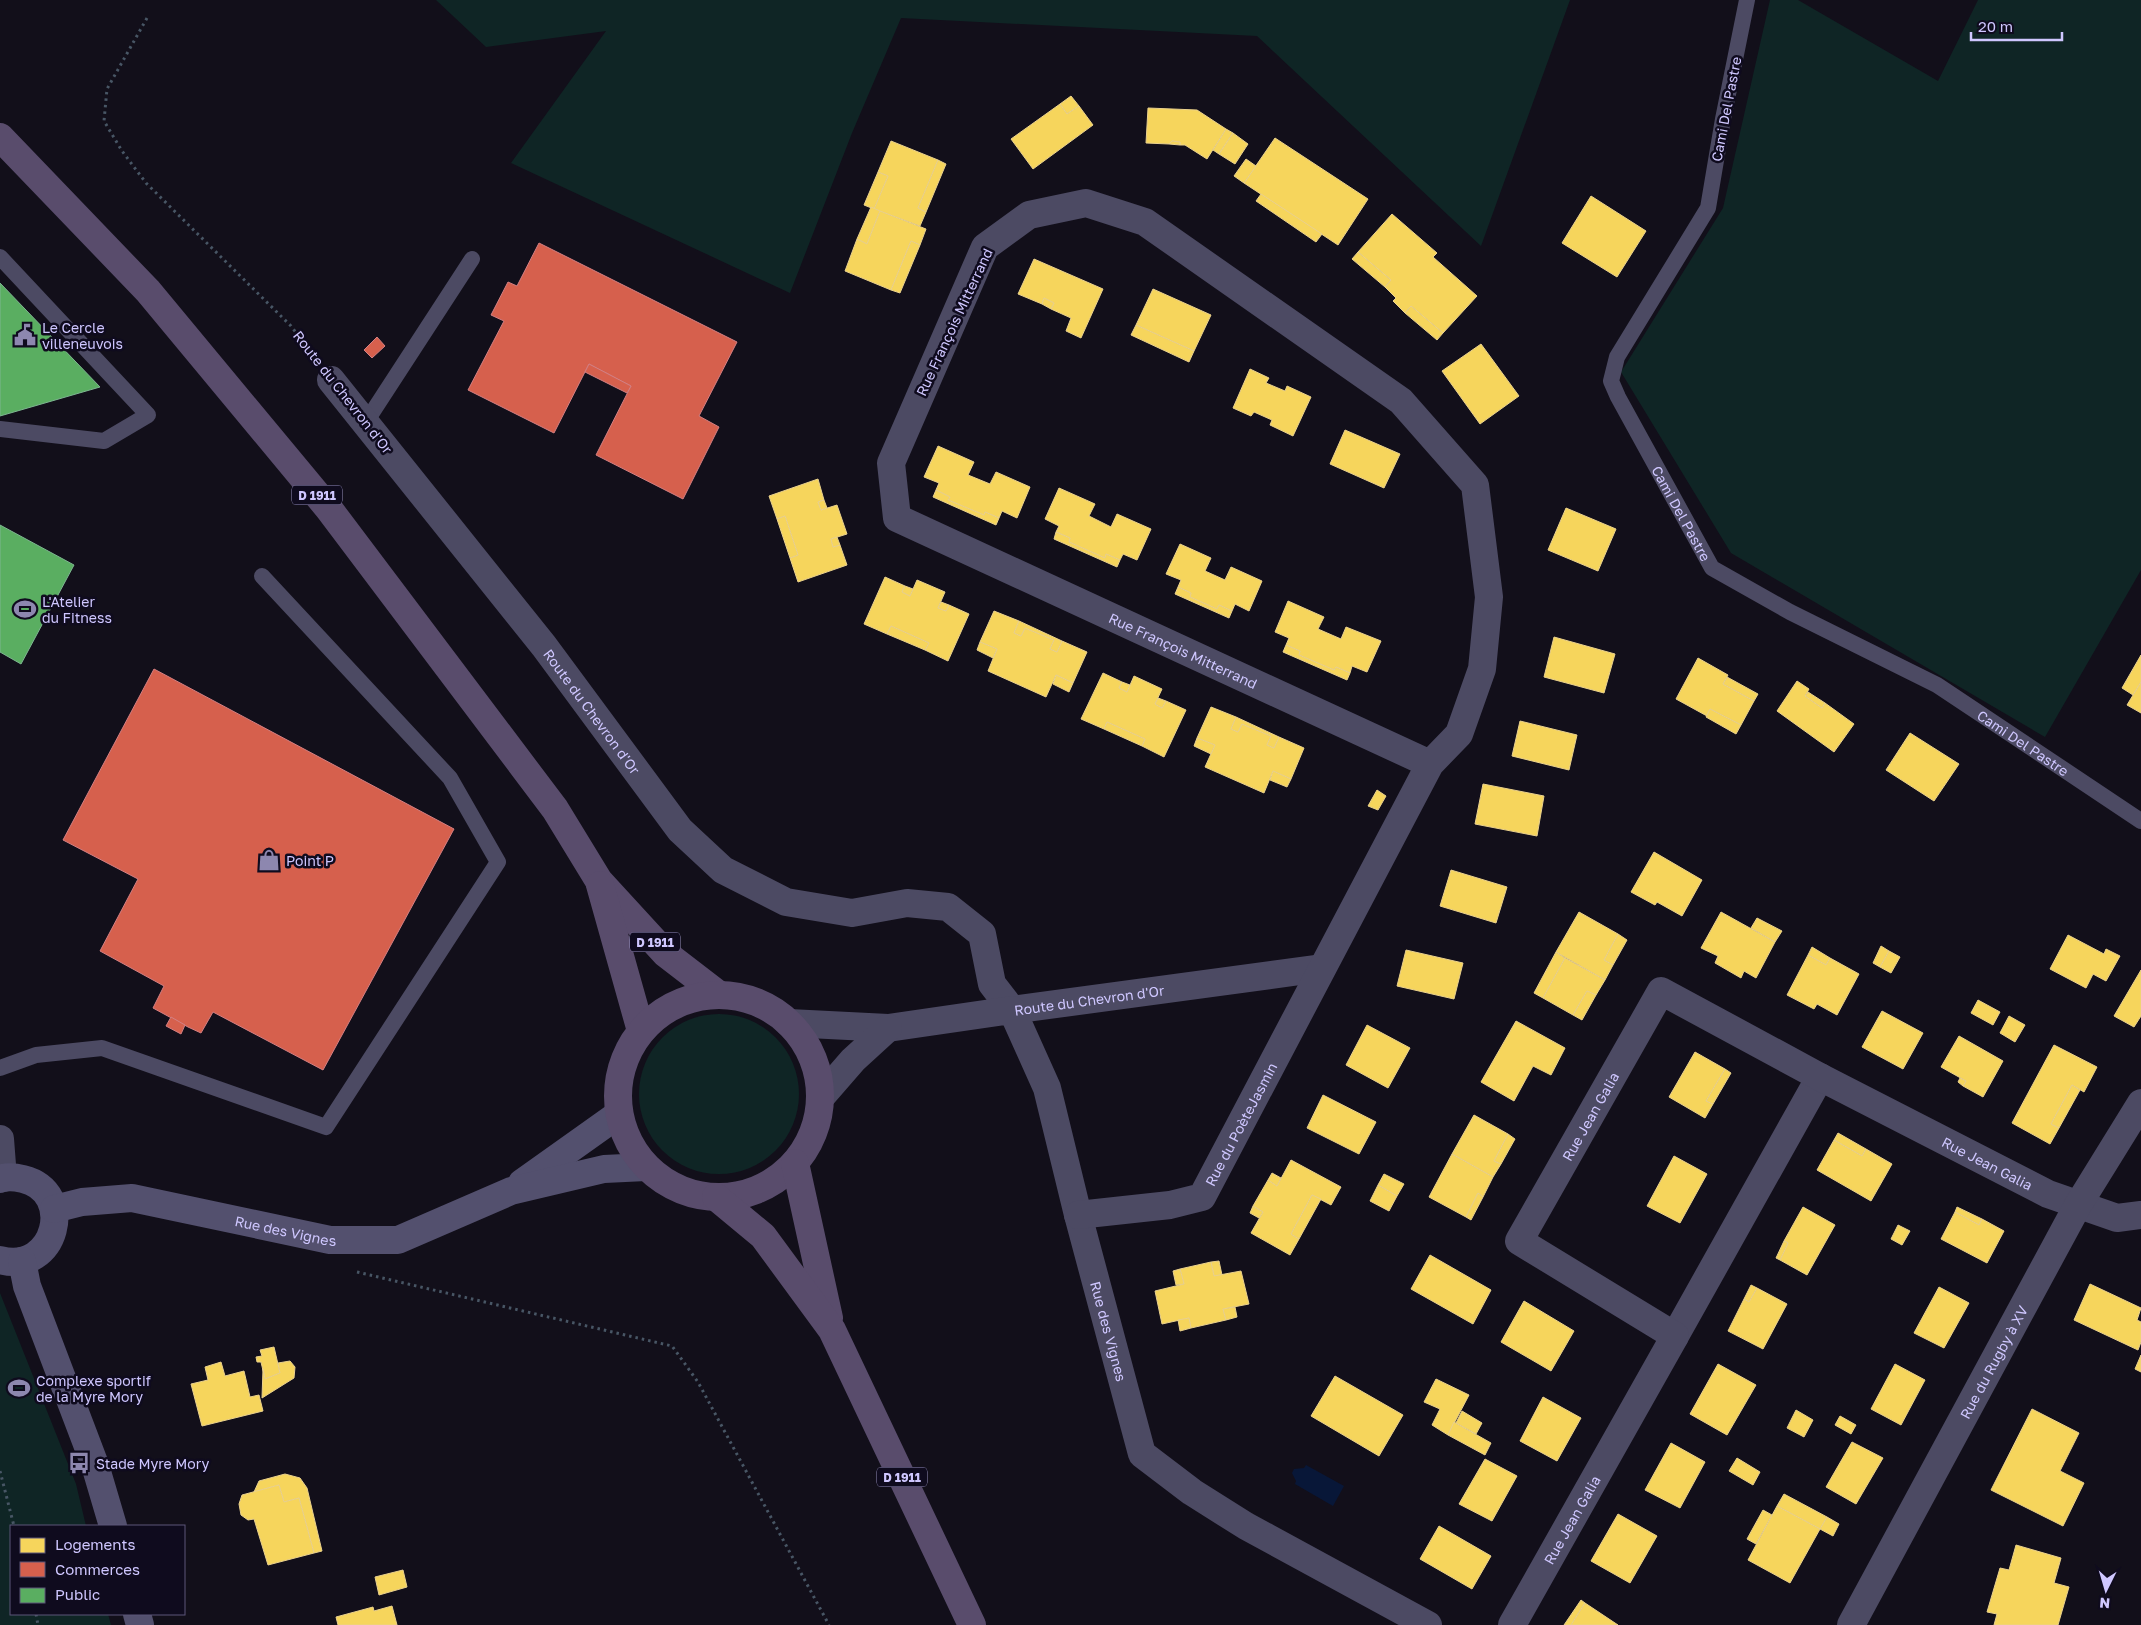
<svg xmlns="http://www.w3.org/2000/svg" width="2141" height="1625" font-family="'Golos Text',sans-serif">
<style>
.green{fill:#0f2525}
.water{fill:#081738}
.homes{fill:#f6d55c;stroke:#ead18d}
.shops{fill:#d6604d;stroke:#d47f82}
.public{fill:#5aae61;stroke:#7db690}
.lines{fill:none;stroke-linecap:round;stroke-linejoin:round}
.path{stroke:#485665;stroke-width:3;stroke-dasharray:2.5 4;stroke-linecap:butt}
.lane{stroke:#4c4a63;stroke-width:16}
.street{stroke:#4c4a63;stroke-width:28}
.secondary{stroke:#53506e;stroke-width:28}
.primary{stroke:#594c6c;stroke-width:28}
.labels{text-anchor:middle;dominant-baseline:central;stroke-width:5;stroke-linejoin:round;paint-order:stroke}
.shield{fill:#0f0b1e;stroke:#958fbc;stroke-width:1}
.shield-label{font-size:12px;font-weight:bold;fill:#cfc7ff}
.street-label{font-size:14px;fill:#cfc7ff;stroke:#0f0b1e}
.poi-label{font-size:14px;fill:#cfc7ff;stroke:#0f0b1e;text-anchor:start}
</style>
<rect width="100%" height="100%" fill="#120f1a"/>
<g class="green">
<path d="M436,0H1570L1481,246L1257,36L901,18L852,133L790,293L511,163L606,31L486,47Z"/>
<path d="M1770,0H1798L1938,81L1978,0H2141V570L2045,737L1731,553L1621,372L1723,208Z"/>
<circle cx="719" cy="1094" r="80"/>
<path d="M0,1293L76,1484L86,1526H11V1614H108L111,1625H0Z"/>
</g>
<path class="water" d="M1306,1465L1344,1486L1333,1506L1295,1484L1296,1481L1292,1473L1294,1469L1304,1468Z"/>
<g class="homes">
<path d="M1071,96L1079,106L1067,114L1060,104Z"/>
<path d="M1060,104L1067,114L1079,106L1093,125L1033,169L1011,139Z"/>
<path d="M1148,108L1197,110L1226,129L1207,159L1185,145H1180V142L1172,141L1169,144L1146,143Z"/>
<path d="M1226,129L1233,133L1219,154L1213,150Z"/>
<path d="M1233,133L1248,144L1235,164L1219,154Z"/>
<path d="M1275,138L1368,199L1338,245L1244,183Z"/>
<path d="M891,141L938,160L918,208L926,212L920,226L874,209L888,176L878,172Z"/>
<path d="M1172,141L1180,142V145L1169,144Z"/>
<path d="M1246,159L1256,166L1244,183L1234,176Z"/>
<path d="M938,160L946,164L926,212L918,208Z"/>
<path d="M878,172L888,176L874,209L864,205Z"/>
<path d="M1261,194L1322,234L1316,242L1256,201Z"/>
<path d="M1591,196L1646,231L1617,277L1562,243Z"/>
<path d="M871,207L880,211L867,244L857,239Z"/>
<path d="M880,211L926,229L920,245L911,241L891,290L845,271L857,239L867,244Z"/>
<path d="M1392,214L1437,253L1433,257L1477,296L1443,333L1411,306L1405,313L1393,301L1396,298L1385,287L1391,280L1358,252Z"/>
<path d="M911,241L920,245L900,293L891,290Z"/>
<path d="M1358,252L1391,280L1385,287L1352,259Z"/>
<path d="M1034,259L1103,289L1081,338L1066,331L1071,318L1051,309L1054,303L1044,298L1042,304L1018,294Z"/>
<path d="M1153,289L1211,315L1194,351L1136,325Z"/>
<path d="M1044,298L1054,303L1051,309L1042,304Z"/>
<path d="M1411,306L1443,333L1437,340L1405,313Z"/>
<path d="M1136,325L1194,351L1189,362L1131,335Z"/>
<path d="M1481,344L1519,396L1480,424L1442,371Z"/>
<path d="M1250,369L1269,378L1266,383L1285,391L1287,386L1311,397L1293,436L1270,425L1272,420L1254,412L1251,416L1233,408Z"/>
<path d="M1345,430L1400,454L1384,488L1330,464Z"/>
<path d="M938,446L974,462L968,475L990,484L996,472L1030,487L1017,518L1002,511L999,518L985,512L984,515L948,500L950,497L936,490L939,483L924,477Z"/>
<path d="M818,479L824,500L818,502L821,510L837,505L847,534L831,539L833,547L840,545L847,565L798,582L790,558L798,555L785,516L777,519L769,496Z"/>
<path d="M1059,488L1095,504L1089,516L1111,527L1117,514L1151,529L1137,560L1123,554L1120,560L1106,554L1105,558L1069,542L1070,538L1056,532L1059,526L1045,519Z"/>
<path d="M936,490L950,497L948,500L984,515L985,512L999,518L996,525L933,497Z"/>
<path d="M824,500L827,508L821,510L818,502Z"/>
<path d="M1566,508L1616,529L1598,571L1548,550Z"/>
<path d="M785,516L798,555L790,558L777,519Z"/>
<path d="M1056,532L1070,538L1069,542L1105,558L1106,554L1120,560L1117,567L1054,539Z"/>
<path d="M837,537L840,545L833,547L831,539Z"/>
<path d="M1180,544L1211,558L1205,571L1225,580L1231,567L1262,581L1249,611L1235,604L1232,611L1219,605L1217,609L1190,597L1191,593L1178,587L1181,580L1166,574Z"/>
<path d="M885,577L905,586L902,592L910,596L917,580L945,592L938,608L946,611L949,605L969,614L948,661L925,650L929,643L891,626L887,634L864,624Z"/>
<path d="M905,586L913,589L910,596L902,592Z"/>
<path d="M1178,587L1191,593L1190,597L1217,609L1219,605L1232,611L1229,618L1175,594Z"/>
<path d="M1288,601L1324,617L1318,629L1341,639L1346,627L1381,641L1367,672L1352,666L1350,673L1336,667L1334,670L1299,655L1300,651L1286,645L1289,638L1275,632Z"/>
<path d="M941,602L949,605L946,611L938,608Z"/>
<path d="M994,611L1019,621L1014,633L1021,636L1025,628L1054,640L1050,649L1057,652L1062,641L1087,652L1073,683L1056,675L1046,697L988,671L997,649L980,642Z"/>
<path d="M1019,621L1062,641L1057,652L1050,649L1054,640L1025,628L1021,636L1014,633Z"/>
<path d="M891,626L929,643L925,650L887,634Z"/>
<path d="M1554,637L1615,654L1604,693L1544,677Z"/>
<path d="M980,642L997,649L993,658L977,650Z"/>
<path d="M1286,645L1300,651L1299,655L1334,670L1336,667L1350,673L1347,680L1283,652Z"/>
<path d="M2141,655V682L2133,695L2122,688Z"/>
<path d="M1698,658L1728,675L1723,684L1754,701L1741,725L1710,709L1707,716L1676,699Z"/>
<path d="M1103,673L1122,682L1119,688L1127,692L1134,676L1162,689L1155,704L1162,708L1166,701L1186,710L1164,757L1142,746L1145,739L1107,722L1104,729L1081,719Z"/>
<path d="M1056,675L1073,683L1069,692L1053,684Z"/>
<path d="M1727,677L1758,694L1754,701L1723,684Z"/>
<path d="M1797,681L1809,689L1805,696L1822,708L1825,703L1854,724L1834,752L1777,711Z"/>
<path d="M1122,682L1130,685L1127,692L1119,688Z"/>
<path d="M2141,682V713L2127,705Z"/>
<path d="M1808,692L1825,703L1822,708L1805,696Z"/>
<path d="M1158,698L1166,701L1162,708L1155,704Z"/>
<path d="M1211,707L1236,717L1231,729L1238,732L1242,724L1271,736L1267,745L1274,748L1279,737L1304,748L1291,779L1273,771L1264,793L1205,767L1215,745L1197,738Z"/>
<path d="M1710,709L1741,725L1736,734L1706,717Z"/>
<path d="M1236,717L1279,737L1274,748L1267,745L1271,736L1242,724L1238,732L1231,729Z"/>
<path d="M1520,721L1577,735L1569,770L1512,756Z"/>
<path d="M1107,722L1145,739L1142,746L1104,729Z"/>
<path d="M1910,733L1959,764L1934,801L1886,770Z"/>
<path d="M1197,738L1215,745L1211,754L1194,746Z"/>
<path d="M1273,771L1291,779L1287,787L1270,780Z"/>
<path d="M1483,784L1544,796L1537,836L1475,824Z"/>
<path d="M1377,790L1386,796L1378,810L1368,806Z"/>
<path d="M1654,852L1702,880L1682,916L1657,902L1655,905L1631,892Z"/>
<path d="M1451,870L1507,887L1496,923L1440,906Z"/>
<path d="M1579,912L1618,934L1604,960L1613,965L1605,980L1556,952Z"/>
<path d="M1721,912L1775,942L1756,978L1744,971L1741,978L1715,963L1718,956L1701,948Z"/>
<path d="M1757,918L1782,931L1775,942L1751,928Z"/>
<path d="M1618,934L1627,940L1613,965L1604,960Z"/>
<path d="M2068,935L2104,954L2106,949L2120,956L2106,981L2093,974L2086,988L2050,969Z"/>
<path d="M1881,946L1889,951L1880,967L1873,963Z"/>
<path d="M1812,947L1830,958L1826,965L1808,955Z"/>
<path d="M1406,950L1463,963L1454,999L1397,986Z"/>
<path d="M1889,951L1900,957L1891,973L1880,967Z"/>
<path d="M1556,952L1565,958L1543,998L1534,993Z"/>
<path d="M1808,955L1826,965L1830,958L1859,974L1837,1015L1817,1004L1814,1009L1787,995Z"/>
<path d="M1565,958L1605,980L1596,995L1587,991L1573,1015L1543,998Z"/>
<path d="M2141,970V1016L2134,1027L2114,1016Z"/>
<path d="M1587,991L1596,995L1582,1020L1573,1015Z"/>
<path d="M1978,1000L2000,1012L1993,1025L1971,1013Z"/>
<path d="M1882,1011L1923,1033L1903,1069L1862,1047Z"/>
<path d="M2009,1016L2025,1025L2015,1042L2000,1033Z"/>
<path d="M1516,1021L1565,1048L1551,1075L1533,1066L1514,1101L1481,1082Z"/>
<path d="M1367,1025L1410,1048L1388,1088L1346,1065Z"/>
<path d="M1959,1036L2003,1061L1983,1097L1963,1086L1966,1081L1941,1067Z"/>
<path d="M2054,1045L2097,1067L2084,1092L2072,1085L2051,1124L2059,1128L2050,1144L2012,1123Z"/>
<path d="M1695,1052L1725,1069L1706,1101L1713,1104L1705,1118L1669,1097Z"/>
<path d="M1725,1069L1731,1073L1713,1104L1706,1101Z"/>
<path d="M1960,1078L1966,1081L1963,1086L1958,1082Z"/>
<path d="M2072,1085L2080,1090L2059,1128L2051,1124Z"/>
<path d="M1323,1095L1376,1122L1359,1154L1307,1128Z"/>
<path d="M1474,1115L1508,1134L1494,1161L1501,1164L1493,1177L1452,1154Z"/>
<path d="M1838,1133L1866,1149L1862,1156L1834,1140Z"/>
<path d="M1508,1134L1515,1139L1501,1164L1494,1161Z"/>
<path d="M1834,1140L1862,1156L1866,1149L1892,1164L1871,1201L1817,1170Z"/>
<path d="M1452,1154L1493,1177L1483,1197L1478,1193L1466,1217L1429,1197Z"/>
<path d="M1674,1156L1707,1174L1680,1223L1647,1206Z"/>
<path d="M1291,1160L1341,1187L1331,1205L1312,1195L1291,1234L1299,1239L1290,1255L1251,1233L1263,1212L1253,1206L1268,1180L1277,1186Z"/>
<path d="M1272,1173L1281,1178L1277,1186L1268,1180Z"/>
<path d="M1384,1174L1404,1184L1397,1196L1378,1185Z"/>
<path d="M1378,1185L1397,1196L1389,1211L1370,1201Z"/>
<path d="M1478,1193L1483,1197L1471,1220L1466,1217Z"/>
<path d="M1312,1195L1321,1199L1299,1239L1291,1234Z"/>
<path d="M1253,1206L1263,1212L1259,1218L1250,1213Z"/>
<path d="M1803,1207L1835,1225L1807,1275L1780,1260L1788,1243L1784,1241Z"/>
<path d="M1957,1207L1982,1219L1979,1225L1955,1212Z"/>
<path d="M1955,1212L1979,1225L1982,1219L2004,1231L1987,1263L1941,1239Z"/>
<path d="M1898,1225L1910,1231L1902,1245L1891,1239Z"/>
<path d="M1784,1241L1788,1243L1780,1260L1776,1258Z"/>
<path d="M1430,1255L1491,1290L1473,1324L1411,1289Z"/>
<path d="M1219,1261L1222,1275L1214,1276L1211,1262Z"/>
<path d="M1211,1262L1214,1276L1241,1271L1249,1304L1223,1309L1226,1320L1191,1328L1189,1318L1162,1324L1155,1291L1184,1284L1180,1269Z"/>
<path d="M1180,1269L1184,1284L1176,1285L1173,1271Z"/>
<path d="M2090,1284L2141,1308L2137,1320L2141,1322V1342L2138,1350L2074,1320Z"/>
<path d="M1751,1285L1757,1288L1749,1302L1744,1299Z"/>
<path d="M1939,1287L1969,1303L1944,1348L1914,1333Z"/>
<path d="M1757,1288L1787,1304L1763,1349L1728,1331L1744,1299L1749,1302Z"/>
<path d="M1524,1301L1574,1331L1551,1371L1501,1342Z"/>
<path d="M1235,1307L1237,1317L1226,1320L1223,1309Z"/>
<path d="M1189,1318L1191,1328L1180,1331L1178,1320Z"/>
<path d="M274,1347L280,1373L265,1379L261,1362H257L256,1357L262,1356L260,1350Z"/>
<path d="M2141,1355V1372L2135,1369Z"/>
<path d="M290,1361L295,1367L294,1378L262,1398L263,1369L265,1379L280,1373L278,1363Z"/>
<path d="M221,1362L225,1376L244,1371L250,1397L259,1395L263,1411L202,1426L191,1384L208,1380L205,1367Z"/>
<path d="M1718,1364L1756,1385L1727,1435L1690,1414Z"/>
<path d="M1895,1364L1925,1380L1901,1425L1871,1409Z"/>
<path d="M1335,1376L1403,1415L1379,1456L1311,1416Z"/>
<path d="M1436,1379L1469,1395L1448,1435L1432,1425L1440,1409L1424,1402Z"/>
<path d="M1543,1397L1581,1418L1557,1461L1520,1441Z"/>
<path d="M2032,1409L2079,1433L2060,1471L2084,1483L2063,1526L1991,1490Z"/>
<path d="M1796,1410L1813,1420L1804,1437L1787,1428Z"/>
<path d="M1462,1411L1482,1423L1476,1434L1456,1423Z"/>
<path d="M1840,1416L1856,1425L1851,1434L1835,1425Z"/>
<path d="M1454,1422L1491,1443L1485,1455L1448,1435Z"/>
<path d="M1852,1442L1883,1458L1856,1504L1826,1487Z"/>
<path d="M1671,1443L1705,1462L1680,1508L1645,1490Z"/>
<path d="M1737,1458L1760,1472L1753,1485L1729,1471Z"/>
<path d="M1485,1459L1517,1476L1492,1521L1459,1504Z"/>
<path d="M285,1474L300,1478L307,1488L322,1551L314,1553L299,1498L284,1502L279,1485L254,1492L259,1481Z"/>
<path d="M279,1485L284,1502L299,1498L314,1553L268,1565L254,1519L248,1520L241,1515L239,1504L242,1495Z"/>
<path d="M1784,1494L1827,1517L1820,1529L1777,1506Z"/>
<path d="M1777,1506L1820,1529L1790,1583L1748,1560Z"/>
<path d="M1763,1510L1772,1515L1756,1544L1747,1539Z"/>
<path d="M1618,1514L1657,1536L1630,1583L1591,1561Z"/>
<path d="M1827,1517L1839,1524L1833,1536L1820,1529Z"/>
<path d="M1439,1526L1491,1556L1472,1589L1420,1559Z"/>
<path d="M2016,1545L2061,1558L2054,1583L2069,1587L2058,1625H1994L1997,1614L1987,1612L2000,1568L2009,1570Z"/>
<path d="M403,1570L407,1587L379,1595L375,1577Z"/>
<path d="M1581,1600L1585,1603L1571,1625H1564Z"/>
<path d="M1585,1603L1618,1625H1571Z"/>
<path d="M392,1606L397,1625H338L336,1617L373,1607L374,1611Z"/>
</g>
<g class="shops">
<path d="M539,243L737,342L699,416L719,427L683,499L596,455L631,386L589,364L554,433L468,390L504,321L491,315L508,282L517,286Z"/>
<path d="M377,337L385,346L372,358L364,350Z"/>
<path d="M589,364L631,386L627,393L585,372Z"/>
<path d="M154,669L454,829L323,1070L213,1012L201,1033L188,1027L153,1008L164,986L100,951L138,879L63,840Z"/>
<path d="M171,1017L185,1025L181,1034L166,1026Z"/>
</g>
<g class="public">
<path d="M0,283L100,387L0,416Z"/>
<path d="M0,525L74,565L21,664L0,652Z"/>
</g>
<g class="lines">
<g class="path">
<path d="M147,18L107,89L104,121L122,151L146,183L291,326L315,358"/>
<path d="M357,1272L672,1346L698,1382L829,1625"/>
<path d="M0,1471L14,1526"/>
<path d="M36,1614L38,1625"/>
</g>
<g class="lane">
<path id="s1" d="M1747,0L1723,119L1708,208L1617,357L1611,381L1618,397L1712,568L1790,612L1937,685L2141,821"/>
<path d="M0,257L148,415L104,441L0,429"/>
<path d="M366,422L472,259"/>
<path d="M0,1068L36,1055L102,1048L326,1127L498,862L450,778L262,576"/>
</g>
<g class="street">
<path id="s2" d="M331,380L544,646L680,830L723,870L786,902L852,913L907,903L948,907L982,934L992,984L1012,1010L1322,968"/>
<path id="s3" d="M789,1023L888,1028L1012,1010L1047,1088L1078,1215L1142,1454L1192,1492L1246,1526L1428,1625"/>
<path d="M820,1098L853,1060L888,1028"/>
<path d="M0,1139L3,1178"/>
<path id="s4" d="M1078,1215L1170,1205L1202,1197L1430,764L1459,734L1482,669L1489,597L1475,485L1401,401L1145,222L1086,203L1029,215L985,247L891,463L897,518L1430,764"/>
<path d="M1675,1336L1820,1077"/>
<path id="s5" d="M1512,1625L1675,1336L1519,1241L1661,991L1820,1077L2048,1194L2117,1218L2141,1215"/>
<path id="s6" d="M1851,1625L2078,1205L2141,1103"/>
</g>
<g class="secondary">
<path d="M0,1179C7,1176 15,1177 23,1179C77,1192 56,1275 0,1260"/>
<path d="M522,1183L619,1114"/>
<path id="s7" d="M54,1209L82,1202L132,1198L330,1240H398L511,1191L604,1169L646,1167"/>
<path d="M22,1261L27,1286L95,1465L113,1526"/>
<path d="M137,1614L140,1625"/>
</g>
<g class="primary">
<path d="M0,137L148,291L329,509L555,809L599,881L666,954L718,994"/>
<path d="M600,885L641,1031"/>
<circle cx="719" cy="1096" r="101"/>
<path d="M795,1163L829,1318"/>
<path d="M716,1197L763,1236L832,1330L972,1625"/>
</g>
</g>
<defs>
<g id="civic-bare" transform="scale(1.725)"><path d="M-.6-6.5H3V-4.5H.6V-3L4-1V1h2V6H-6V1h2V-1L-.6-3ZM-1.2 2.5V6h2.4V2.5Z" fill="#8d87af" stroke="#0f0b1e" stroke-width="2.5" paint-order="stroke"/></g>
<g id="stadium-bare" transform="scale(1.725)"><path d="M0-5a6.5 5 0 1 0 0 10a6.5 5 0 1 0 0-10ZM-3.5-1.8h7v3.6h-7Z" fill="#8d87af" stroke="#0f0b1e" stroke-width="2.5" paint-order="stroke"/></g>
<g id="shop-bare" transform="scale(1.725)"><path d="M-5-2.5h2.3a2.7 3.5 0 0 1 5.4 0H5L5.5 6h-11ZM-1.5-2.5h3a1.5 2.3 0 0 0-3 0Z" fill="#8d87af" stroke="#0f0b1e" stroke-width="2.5" paint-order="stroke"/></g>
<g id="bus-bare" transform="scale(1.725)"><path d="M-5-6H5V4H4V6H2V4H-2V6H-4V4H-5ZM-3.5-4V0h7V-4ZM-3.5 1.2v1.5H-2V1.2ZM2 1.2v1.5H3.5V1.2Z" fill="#8d87af" stroke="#0f0b1e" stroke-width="2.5" paint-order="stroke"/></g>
</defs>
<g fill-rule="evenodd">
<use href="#civic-bare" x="25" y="335"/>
<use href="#stadium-bare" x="25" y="609"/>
<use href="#shop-bare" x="269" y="860"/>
<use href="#stadium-bare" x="19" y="1388"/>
<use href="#bus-bare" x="79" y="1463"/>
</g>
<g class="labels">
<g class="shield">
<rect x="292" y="485.5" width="50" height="19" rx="4"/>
<rect x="630" y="932.5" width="50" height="19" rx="4"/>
<rect x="877" y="1467.5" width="50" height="19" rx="4"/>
</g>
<g class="shield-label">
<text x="317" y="495">D 1911</text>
<text x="655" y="942">D 1911</text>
<text x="902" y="1477">D 1911</text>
</g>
<g class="street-label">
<text transform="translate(1726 109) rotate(-79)">Cami Del Pastre</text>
<text transform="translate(954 322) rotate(-65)">Rue François Mitterrand</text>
<text transform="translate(343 392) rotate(52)">Route du Chevron d'Or</text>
<text stroke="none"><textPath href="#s1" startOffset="561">Cami Del Pastre</textPath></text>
<text stroke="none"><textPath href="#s4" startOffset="2116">Rue François Mitterrand</textPath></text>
<text stroke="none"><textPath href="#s2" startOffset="422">Route du Chevron d'Or</textPath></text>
<text stroke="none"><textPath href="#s1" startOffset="981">Cami Del Pastre</textPath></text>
<text stroke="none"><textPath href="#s2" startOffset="1068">Route du Chevron d'Or</textPath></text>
<text stroke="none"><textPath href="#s5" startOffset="658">Rue Jean Galia</textPath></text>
<text stroke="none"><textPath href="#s4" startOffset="208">Rue du PoèteJasmin</textPath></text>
<text stroke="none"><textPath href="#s5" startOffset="1171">Rue Jean Galia</textPath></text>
<text stroke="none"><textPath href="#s7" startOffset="236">Rue des Vignes</textPath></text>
<text stroke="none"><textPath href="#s3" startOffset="561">Rue des Vignes</textPath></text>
<text stroke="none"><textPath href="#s6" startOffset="299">Rue du Rugby à XV</textPath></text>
<text stroke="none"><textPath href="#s5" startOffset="121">Rue Jean Galia</textPath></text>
</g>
<g class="poi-label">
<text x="42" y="327">Le Cercle<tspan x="42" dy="16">villeneuvois</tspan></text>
<text x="42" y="601">L'Atelier<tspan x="42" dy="16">du Fitness</tspan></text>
<text x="286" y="860">Point P</text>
<text x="36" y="1380">Complexe sportif<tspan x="36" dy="16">de la Myre Mory</tspan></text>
<text x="96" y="1463">Stade Myre Mory</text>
</g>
</g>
<rect x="10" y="1525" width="175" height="90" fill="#0f0b1e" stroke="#5c5678"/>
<rect x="20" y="1538" width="25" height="15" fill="#f6d55c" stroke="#5c5678"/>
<text x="55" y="1550" font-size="15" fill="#cfc7ff">Logements</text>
<rect x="20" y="1562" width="25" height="15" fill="#d6604d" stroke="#5c5678"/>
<text x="55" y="1575" font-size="15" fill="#cfc7ff">Commerces</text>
<rect x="20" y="1588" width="25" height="15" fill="#5aae61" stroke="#5c5678"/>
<text x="55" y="1600" font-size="15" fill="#cfc7ff">Public</text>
<g transform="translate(2106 1590) rotate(185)" stroke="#0f0b1e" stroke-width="4" paint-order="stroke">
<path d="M0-4L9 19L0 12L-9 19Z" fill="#cfc7ff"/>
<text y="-8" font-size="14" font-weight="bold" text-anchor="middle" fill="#cfc7ff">N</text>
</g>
<path d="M1971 32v8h91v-8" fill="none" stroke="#cfc7ff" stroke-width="2.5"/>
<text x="1978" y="32" font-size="15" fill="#cfc7ff" stroke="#0f0b1e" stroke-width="4" paint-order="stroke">20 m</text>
</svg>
